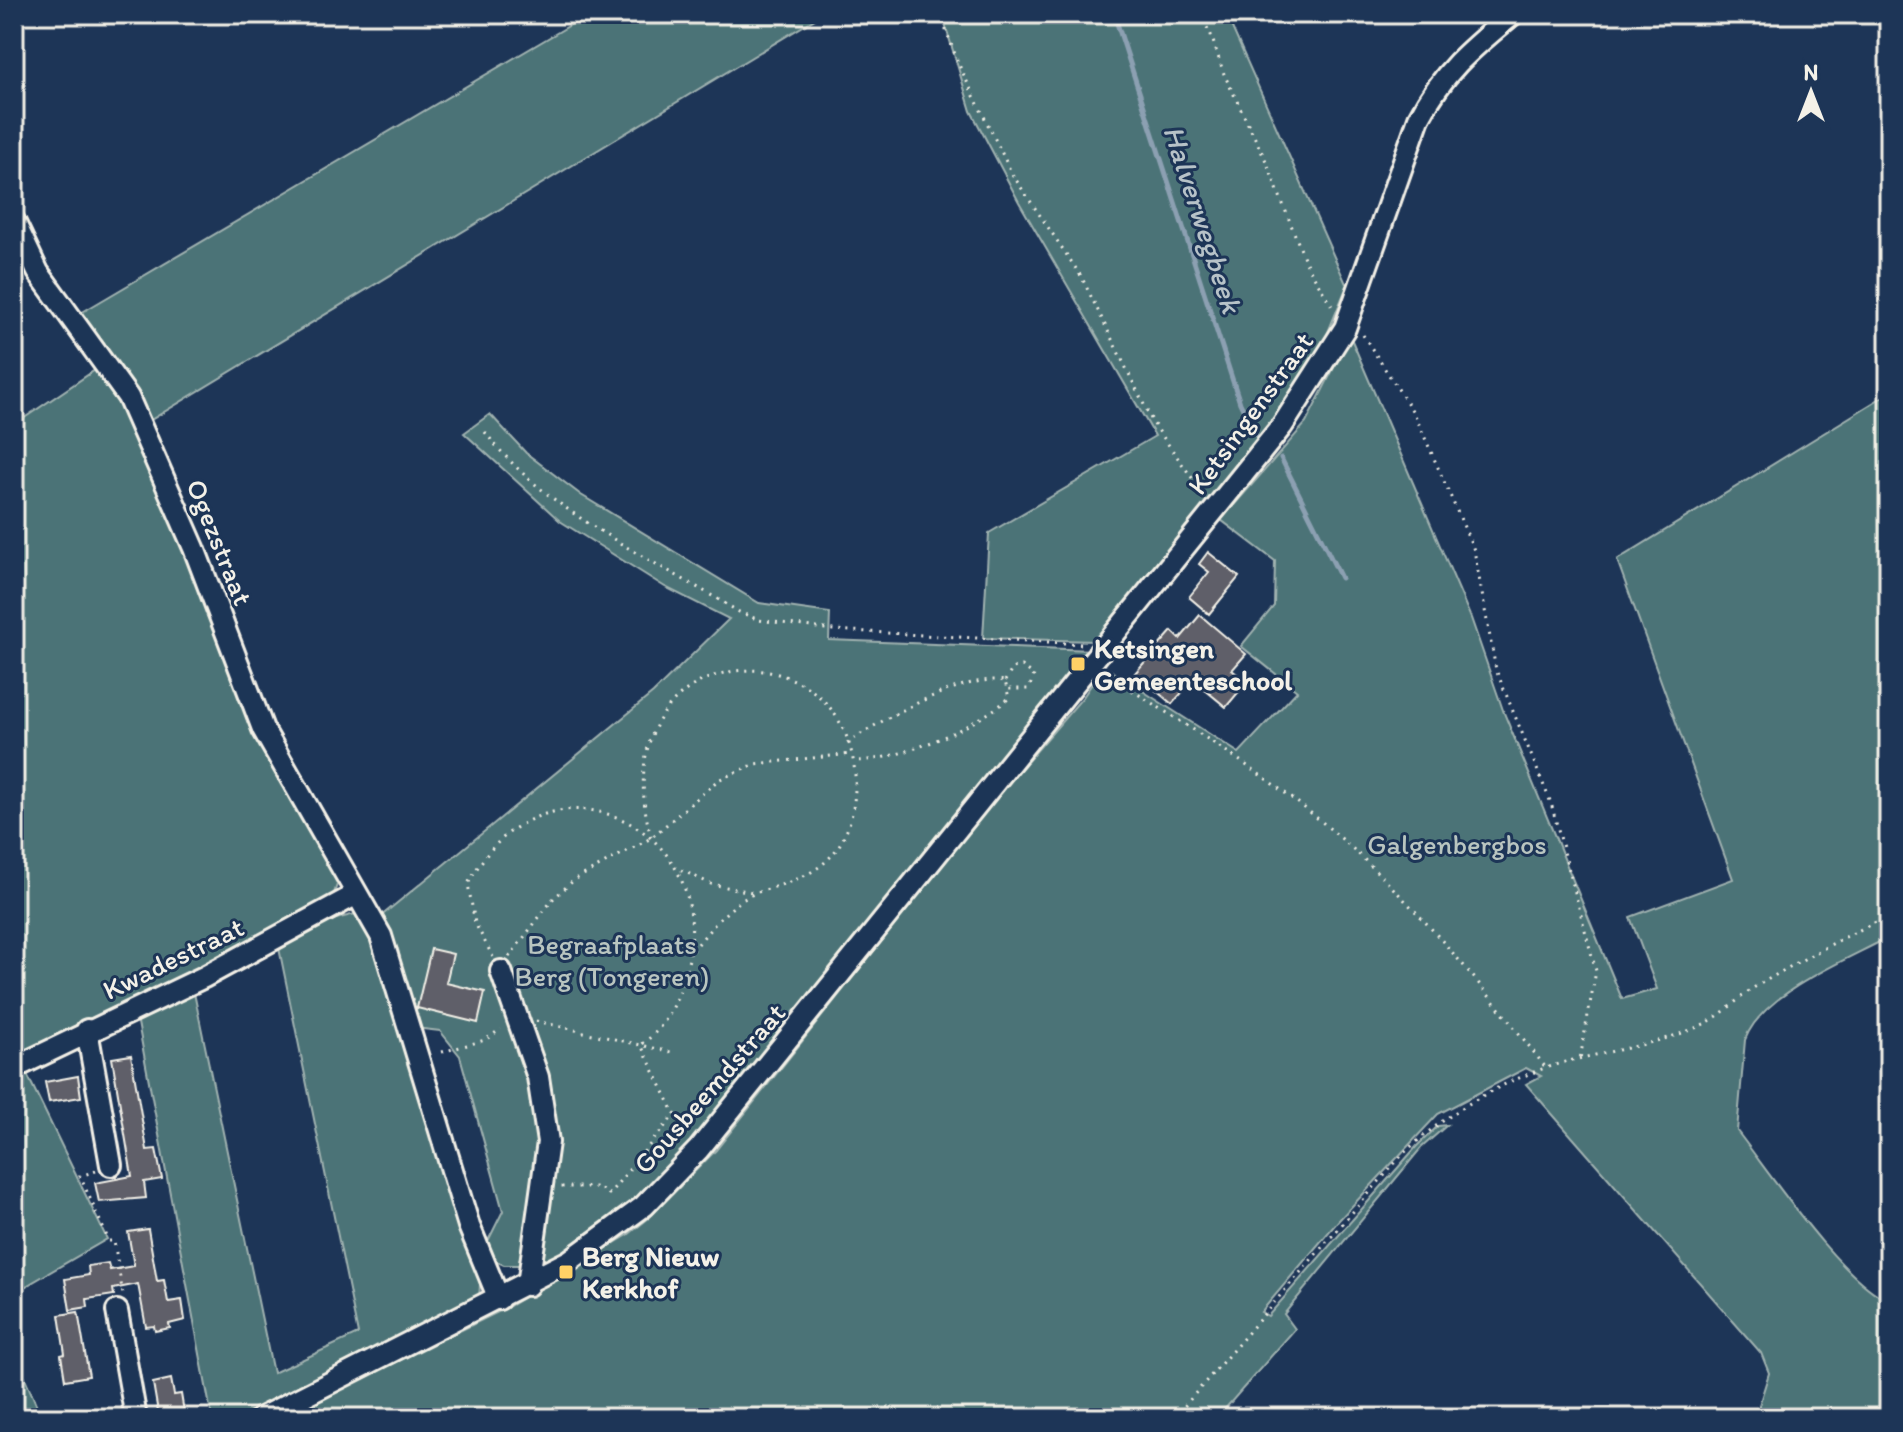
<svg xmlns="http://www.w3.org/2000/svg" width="1903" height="1432" font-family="Itim,sans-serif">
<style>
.green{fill:#4c7377;stroke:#a0b2b0;stroke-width:2}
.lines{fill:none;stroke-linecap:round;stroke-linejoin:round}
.stream{stroke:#8ca0b2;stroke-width:5}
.building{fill:#5f5f69;stroke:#f4f1e8;stroke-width:2}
.minor-casing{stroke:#f4f1e8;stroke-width:26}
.path{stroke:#f4f1e8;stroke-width:3;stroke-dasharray:2 6;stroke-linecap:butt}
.minor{stroke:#1d3557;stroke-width:20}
.poi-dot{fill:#ffd166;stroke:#1d3557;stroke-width:3}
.labels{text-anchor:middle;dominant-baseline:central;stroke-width:6;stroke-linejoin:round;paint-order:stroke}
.street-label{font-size:28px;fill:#f4f1e8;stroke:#1d3557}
.poi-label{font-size:28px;font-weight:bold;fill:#f4f1e8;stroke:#1d3557;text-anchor:start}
.park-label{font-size:28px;fill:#b9c5c0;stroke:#1d3557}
.water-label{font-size:30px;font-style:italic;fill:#b7c2c8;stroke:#1d3557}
</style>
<rect width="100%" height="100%" fill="#1d3557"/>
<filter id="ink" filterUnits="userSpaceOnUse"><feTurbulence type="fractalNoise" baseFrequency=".0125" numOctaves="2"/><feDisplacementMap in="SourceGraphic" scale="16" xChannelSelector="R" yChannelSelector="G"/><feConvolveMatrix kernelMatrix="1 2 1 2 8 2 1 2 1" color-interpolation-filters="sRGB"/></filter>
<g filter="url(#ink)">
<g class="green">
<path d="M589,14H823L144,424L79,314Z"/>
<path d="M942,14H1226L1347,286L1319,354L1297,393L1095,641L983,638L989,533L1155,436L1019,202L971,111Z"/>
<path d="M1350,336L1471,618L1504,713L1622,999L1657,989L1630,917L1733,879L1617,560L1889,393V937C1847,960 1762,993 1745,1040L1737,1131C1771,1175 1841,1280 1889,1301V1418H1755L1769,1373L1761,1353L1526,1084L1541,1076L1526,1068L1438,1114L1339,1220L1261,1312L1268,1316L1417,1146L1438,1126L1447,1125L1421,1148L1284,1314L1295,1329L1217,1418H283L506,1308L628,1235L650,1217L716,1150L984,812L1083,697L1104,666L1239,753L1297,691L1241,646L1274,606L1275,561L1221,520L1306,423Z"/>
<path d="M101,366L126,403L339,879L333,896L215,964L20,1055L14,1041V425Z"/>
<path d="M490,414L526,453L581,495L759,603L830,613L829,640L1091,650L654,1188L550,1265H504L489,1258L488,1241L503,1211L460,1056L440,1031L415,1028L398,949L380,917L653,693L729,619L665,587L560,521L464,433Z"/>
<path d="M355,914L361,916L373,935L391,987L480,1284L479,1300L236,1418H212L136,1012L193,988L273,1373L358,1334L279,948L317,924Z"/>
<path d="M24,1068L107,1239L14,1293V1074Z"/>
<path d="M14,1352L42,1418H14Z"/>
</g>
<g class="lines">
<g class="stream">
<path d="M1114,14L1240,403L1256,435"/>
<path d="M1281,458L1341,578"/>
</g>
</g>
<g class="building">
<path d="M1208,552L1239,577L1209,614L1189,597L1209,572L1199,564Z"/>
<path d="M1200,615L1246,654L1232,670L1247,682L1226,707L1193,680L1172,704L1135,673L1172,631L1180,639Z"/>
<path d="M431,949L453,954L446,983L485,992L478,1023L417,1008Z"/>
<path d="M131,1055L147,1150L156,1149L162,1179L144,1182L146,1198L99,1202L95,1183L132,1176L112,1058Z"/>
<path d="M78,1076L81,1097L49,1102L45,1082Z"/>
<path d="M148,1229L157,1281L164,1280L168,1302L182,1300L185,1320L169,1324L170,1328L155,1331L154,1326L146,1327L138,1284L113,1289L114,1295L87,1299L88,1307L70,1310L65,1279L89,1275L88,1266L108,1263L110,1270L134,1266L128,1232Z"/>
<path d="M78,1312L89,1376L65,1380L61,1355L65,1354L59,1315Z"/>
<path d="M171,1379L174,1395L181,1394L185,1418H159L153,1383Z"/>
</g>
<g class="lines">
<g class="minor-casing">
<g id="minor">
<path d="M14,221L38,272L128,397L194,548L263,729L381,936L469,1226L499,1299"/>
<path d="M501,971L538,1077L548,1142L528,1285"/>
<path d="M87,1030L111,1165"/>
<path d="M14,1068L204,977L355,895"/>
<path d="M117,1311L136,1418"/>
<path d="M261,1418L569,1261L644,1206L699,1149L1282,426L1345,328L1419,118C1444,70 1472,48 1513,14"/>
</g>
</g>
<g class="path">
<path d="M940,14L959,65L1012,174L1081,276L1153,423L1205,496"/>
<path d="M1198,14L1210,32L1224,74L1267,163L1306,263L1333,308"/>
<path d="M1363,335L1415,415L1474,550L1496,670L1551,803L1596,971L1580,1059"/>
<path d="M485,432C547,514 654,559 739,612L759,620L833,630L1083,644"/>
<path d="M1105,673C1190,728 1279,781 1353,849C1425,916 1486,990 1546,1068"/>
<path d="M1005,681L1013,668L1022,666L1034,675L1029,689H1009"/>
<path d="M847,743C881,720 963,673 1005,681L1009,698C976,727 898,761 854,761"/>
<path d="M651,837C597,640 843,615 855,775C856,801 852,828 836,850C817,876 787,883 758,892C731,902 708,931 691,953"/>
<path d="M681,870L711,884L757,893"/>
<path d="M493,957L475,923L468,884C542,739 729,825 685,975C676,1005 667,1025 641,1045L675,1114L609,1194L598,1187H559"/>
<path d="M509,957L553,899L574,880L651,838L718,780L755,764L851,754"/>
<path d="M536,1021L671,1052"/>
<path d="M442,1052L485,1040L501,1029"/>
<path d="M96,1171L80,1176L109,1241H114L123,1295"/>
<path d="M1174,1418L1403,1154C1444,1115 1494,1085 1548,1067C1599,1051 1657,1047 1706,1023C1724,1014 1738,998 1755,987C1799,961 1843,937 1889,916"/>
</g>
<use href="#minor" class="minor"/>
</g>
</g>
<g class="poi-dot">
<rect x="1070" y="656" width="16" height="16" rx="4"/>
<rect x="558" y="1264" width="16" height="16" rx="4"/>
</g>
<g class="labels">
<g class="street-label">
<text transform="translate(1250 413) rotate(-54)">Ketsingenstraat</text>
<text transform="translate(220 542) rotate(68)">Ogezstraat</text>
<text transform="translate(173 958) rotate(-26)">Kwadestraat</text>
<text transform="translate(709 1088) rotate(-49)">Gousbeemdstraat</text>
</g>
<g class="poi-label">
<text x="1094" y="648">Ketsingen<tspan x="1094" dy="32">Gemeenteschool</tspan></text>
<text x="582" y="1256">Berg Nieuw<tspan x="582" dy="32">Kerkhof</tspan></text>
</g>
<g class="park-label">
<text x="1457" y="844">Galgenbergbos</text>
<text x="612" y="944">Begraafplaats<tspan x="612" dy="32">Berg (Tongeren)</tspan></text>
</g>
<g class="water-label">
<text transform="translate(1203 219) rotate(72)">Halverwegbeek</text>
</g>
</g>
<rect width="1903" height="1432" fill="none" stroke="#1d3557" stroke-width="48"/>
<rect x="24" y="24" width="1855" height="1384" fill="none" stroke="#f4f1e8" stroke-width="3" filter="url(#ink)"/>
<g transform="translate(1811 92)" stroke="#1d3557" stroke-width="6" paint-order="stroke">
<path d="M0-6L14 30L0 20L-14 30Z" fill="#f4f1e8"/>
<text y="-12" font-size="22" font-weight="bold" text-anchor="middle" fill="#f4f1e8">N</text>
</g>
</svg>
